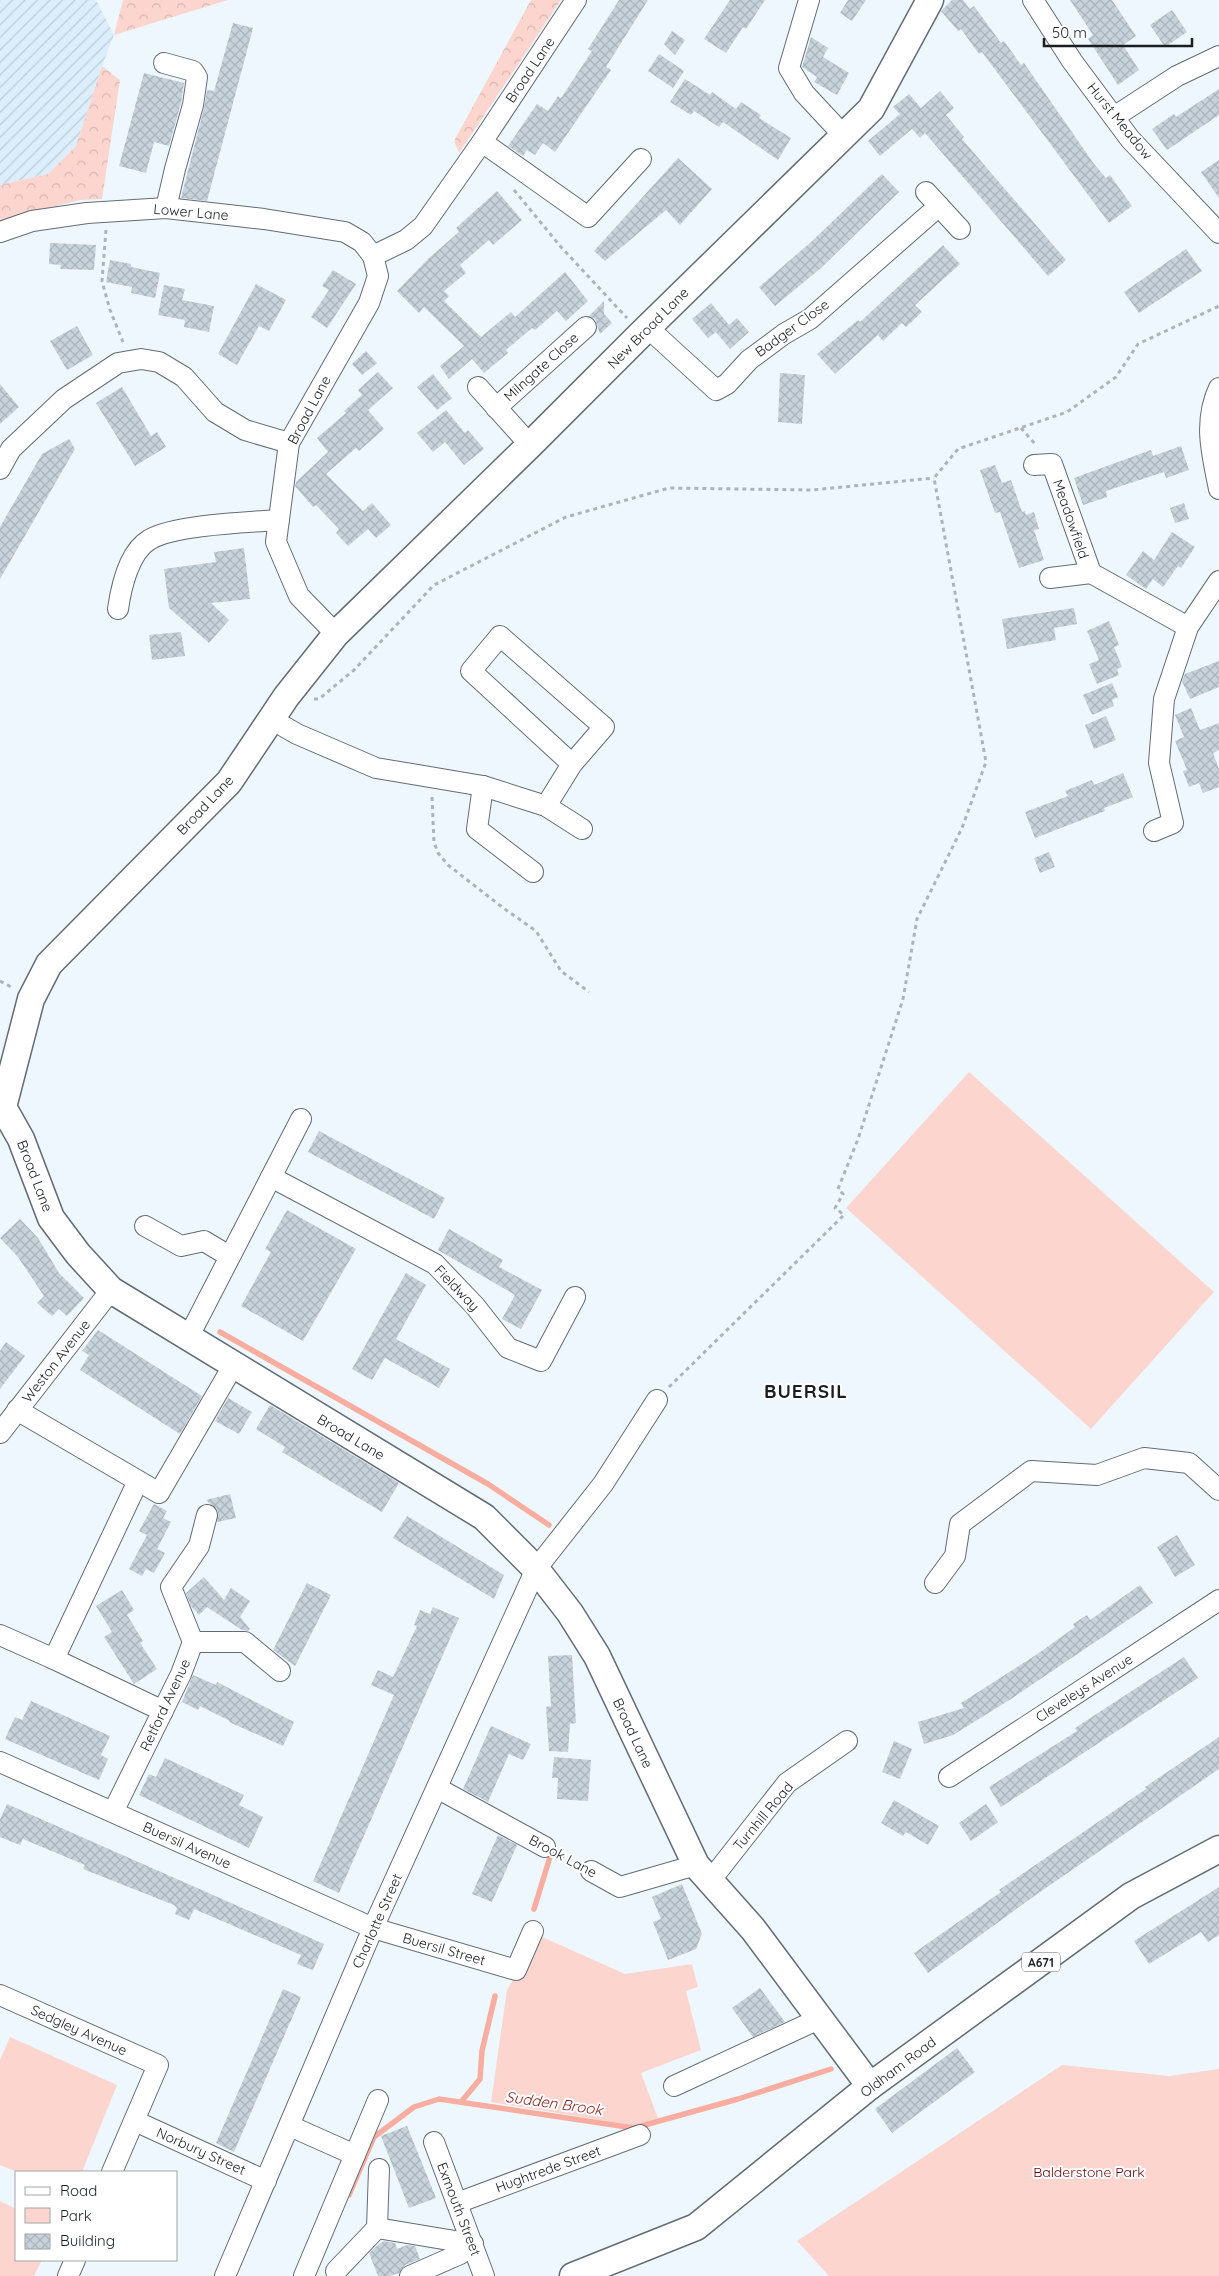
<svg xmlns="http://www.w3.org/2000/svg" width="1219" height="2276" font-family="Quicksand,sans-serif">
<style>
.industrial{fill:url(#industrial-furrows)}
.green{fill:#fcd5cf}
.forest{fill:url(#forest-crowns)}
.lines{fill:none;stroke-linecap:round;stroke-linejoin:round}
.stream{stroke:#f9ada1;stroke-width:5.5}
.building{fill:url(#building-cross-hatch)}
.minor-casing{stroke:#636c74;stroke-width:22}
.major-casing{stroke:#636c74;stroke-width:29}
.path{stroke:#acb4b9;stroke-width:3;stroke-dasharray:4 4;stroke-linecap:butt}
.minor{stroke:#fff;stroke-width:20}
.major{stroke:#fff;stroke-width:26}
.labels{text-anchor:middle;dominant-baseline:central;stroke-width:4;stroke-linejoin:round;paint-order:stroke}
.shield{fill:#fff;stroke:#5f6264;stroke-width:1}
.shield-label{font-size:12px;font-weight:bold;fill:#1a1e21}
.street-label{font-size:14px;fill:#1a1e21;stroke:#fff}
.park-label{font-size:14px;fill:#630906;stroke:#fff}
.water-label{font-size:15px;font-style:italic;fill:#812a21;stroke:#fff}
.district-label{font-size:19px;font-weight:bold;letter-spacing:1px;fill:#1a1e21;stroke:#fff}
</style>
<defs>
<pattern id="industrial-furrows" width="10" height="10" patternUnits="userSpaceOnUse" patternTransform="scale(1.25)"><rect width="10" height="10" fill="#dceefc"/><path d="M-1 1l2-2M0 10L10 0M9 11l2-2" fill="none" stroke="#bcccd8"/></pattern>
<pattern id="forest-crowns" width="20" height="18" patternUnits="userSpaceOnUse" patternTransform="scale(1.25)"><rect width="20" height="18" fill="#fcd5cf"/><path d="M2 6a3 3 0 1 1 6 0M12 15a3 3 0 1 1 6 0" fill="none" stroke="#d7b6b1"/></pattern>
<pattern id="building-cross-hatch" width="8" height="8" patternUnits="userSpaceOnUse" patternTransform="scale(1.25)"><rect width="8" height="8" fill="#c7d2da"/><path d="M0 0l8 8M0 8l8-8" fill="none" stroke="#aab4bb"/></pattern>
</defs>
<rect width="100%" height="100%" fill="#eef7fe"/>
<path class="industrial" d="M0,0H96L114,35L102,66L76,146L48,174L0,185Z"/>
<g class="green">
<path d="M969,1072L1214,1292L1091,1429L846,1208Z"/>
<path d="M540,1936L625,1974L692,1964L698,1987L686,1991L701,2050L641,2073L658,2118L635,2126L491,2102L507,1990Z"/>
<path d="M10,2037L117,2085L82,2172H17L0,2165V2060Z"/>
<path d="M1062,2065L1169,2076L1219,2069V2276H829L797,2241Z"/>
<path d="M0,2201L16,2209V2260H42L34,2276H0Z"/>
</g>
<g class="forest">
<path d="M123,0H228L114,35Z"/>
<path d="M531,0H561L459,153L454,141Z"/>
<path d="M102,66L120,80L102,199L80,200L0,220V185L48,174L76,146Z"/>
</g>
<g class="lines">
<g class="stream">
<path d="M220,1332L488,1484L549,1525"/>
<path d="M534,1909L550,1857"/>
<path d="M461,2102L480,2079L482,2051L495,1996"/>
<path d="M349,2195L374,2137L414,2107L439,2099L634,2128L738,2099L831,2069"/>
</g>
</g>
<g class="building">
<path d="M619,0H648L606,67L611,70L555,152L543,143L535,155L527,150L523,156L508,146L537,104L548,111L558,96L561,98L592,51L588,49Z"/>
<path d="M730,0H765L746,29L743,27L726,53L704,39Z"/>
<path d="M848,0H866L852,21L840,13Z"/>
<path d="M952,0H963L970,9L974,6L1001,43L1004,41L1021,65L1024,63L1094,164L1106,178L1110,175L1132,206L1109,223L982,52L979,54L961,29L958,31L941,11Z"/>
<path d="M1070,0H1112L1136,36L1123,45L1139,70L1118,85L1088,39L1093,35Z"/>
<path d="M1172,10L1187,32L1165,47L1150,25Z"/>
<path d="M233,23L253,28L207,201L181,198L204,108L207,90L214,91Z"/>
<path d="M672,31L685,40L675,55L664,44Z"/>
<path d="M811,37L828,48L823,57L849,73L837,95L814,82L817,77L802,67Z"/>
<path d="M659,54L684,71L673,88L648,71Z"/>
<path d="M144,73L184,83L181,103L169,146L154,142L146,173L119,166Z"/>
<path d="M685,79L710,95L712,92L736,109L741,102L761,115L759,118L791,138L778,160L723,122L719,127L694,111L691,115L670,102Z"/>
<path d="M1219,89V115L1167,150L1152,129L1174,114L1176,117Z"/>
<path d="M940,91L954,108L946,115L964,137L962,139L1066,260L1048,276L925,133L920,138L912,129L880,156L868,141L900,114L893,107L909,94L921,108Z"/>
<path d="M678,158L712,189L680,225L666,210L605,261L594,251Z"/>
<path d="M1219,160V198L1201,172Z"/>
<path d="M882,174L899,192L821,268L775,306L759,287L811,242Z"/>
<path d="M497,191L522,220L493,245L489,240L460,265L466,273L444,291L449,296L444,301L481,337L511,312L515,317L565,272L588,301L566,321L557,311L535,330L532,328L506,350L508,353L484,373L472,359L449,379L440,366L464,346L424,307L419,313L397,291L429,258L459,232L456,228Z"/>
<path d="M50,243L96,245L94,270L60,269L61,265L49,264Z"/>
<path d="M943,245L960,264L915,305L922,312L906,327L902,323L883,341L878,335L835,374L817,354L858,320L860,322Z"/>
<path d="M1186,249L1202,271L1139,313L1124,292Z"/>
<path d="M110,260L131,264V267L160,273L155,298L131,293L132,287L106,282Z"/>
<path d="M333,270L356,284L327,328L311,317L329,290L322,286Z"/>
<path d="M256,284L286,300L269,331L259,326L237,365L218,354Z"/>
<path d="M164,285L185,289L182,300L214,306L209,332L184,327L185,320L158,315Z"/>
<path d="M604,301V314L612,323L600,334L595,319L589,316Z"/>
<path d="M711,303L729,325L737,318L749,332L730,349L716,332L708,338L692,319Z"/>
<path d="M77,326L93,355L67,370L50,341Z"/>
<path d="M366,351L377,363L362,375L352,364Z"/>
<path d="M378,372L393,388L368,410L384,429L359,451L356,448L326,474L363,511L372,503L391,525L376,538L368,529L348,546L336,533L339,529L316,505L313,507L295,486L296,482L328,452L317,438L346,413L344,411L362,395L358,390Z"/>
<path d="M780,373L805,375L802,424L778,422Z"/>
<path d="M433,374L452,398L437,410L417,387Z"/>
<path d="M0,384L19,407L0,424Z"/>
<path d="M122,387L151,436L157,432L166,447L135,466L96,403Z"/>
<path d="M446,410L465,433L468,430L484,449L464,465L445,442L433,452L417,433Z"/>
<path d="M69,439L75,449L0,579V527L42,454Z"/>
<path d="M1181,446L1189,470L1166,478L1164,472L1106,491L1107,497L1083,505L1074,478L1151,450L1153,456Z"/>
<path d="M995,465L1002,483L1011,480L1022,512L1025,511L1026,515L1034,512L1039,529L1034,530L1044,560L1019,568L1000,512L995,513L980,470Z"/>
<path d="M1184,503L1189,519L1175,523L1170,508Z"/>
<path d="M1172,532L1195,547L1181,568L1178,566L1163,587L1153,579L1146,589L1126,575L1143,551L1154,560Z"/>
<path d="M244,548L250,599L211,603L229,620L209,643L169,608L164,569L216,562L214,552Z"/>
<path d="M1074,608L1077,624L1054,628L1056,640L1007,649L1002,619Z"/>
<path d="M1109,621L1119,645L1114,647L1122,667L1117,669L1119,675L1097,684L1089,664L1099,660L1087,631Z"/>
<path d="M181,632L185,656L152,660L149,635Z"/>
<path d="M1219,661V687L1190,699L1182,681L1185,674Z"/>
<path d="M1112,683L1118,697L1112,700L1114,706L1092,715L1083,695Z"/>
<path d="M1191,708L1200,730L1219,723V750L1213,753L1219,769V787L1203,793L1199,783L1189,787L1183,771L1187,770L1175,741L1184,737L1175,715Z"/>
<path d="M1106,716L1116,740L1094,749L1085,725Z"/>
<path d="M1123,773L1133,797L1104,808L1105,811L1035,838L1025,812L1068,796L1065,791L1092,780L1094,785Z"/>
<path d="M1049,852L1055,867L1040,873L1034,858Z"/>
<path d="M319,1131L445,1198L434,1219L308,1152Z"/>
<path d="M287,1210L356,1249L303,1341L241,1306L271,1252L265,1249Z"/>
<path d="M20,1219L38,1238L59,1273L84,1298L67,1316L59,1309L52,1316L37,1303L44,1296L18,1257L0,1238Z"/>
<path d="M449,1229L503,1260L499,1267L542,1290L521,1329L502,1319L515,1295L438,1250Z"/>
<path d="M406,1273L426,1285L396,1339L450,1369L439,1388L385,1358L372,1380L352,1369Z"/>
<path d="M98,1330L202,1396L180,1434L80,1370L89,1355L82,1351Z"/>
<path d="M6,1342L25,1356L0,1389V1351Z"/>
<path d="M228,1398L252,1412L239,1434L215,1421Z"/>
<path d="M270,1405L399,1483L382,1512L282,1452L285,1447L256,1429Z"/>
<path d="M230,1494L236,1518L217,1522L218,1511L206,1500Z"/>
<path d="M154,1504L167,1511L163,1518L171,1522L157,1549L165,1553L154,1573L146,1569L142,1576L129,1569L147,1535L139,1531Z"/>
<path d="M407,1516L504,1575L494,1599L393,1538Z"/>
<path d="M1177,1535L1195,1565L1175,1577L1157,1547Z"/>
<path d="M204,1577L224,1600L231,1588L250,1601L240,1617L250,1629L248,1631L242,1630L207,1607L199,1615L191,1606L186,1593Z"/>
<path d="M307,1583L331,1595L295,1666L273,1650Z"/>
<path d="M1140,1585L1153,1603L1011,1699L953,1735L924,1744L918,1722L964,1708L961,1703L1036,1655L1075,1627L1073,1624L1087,1615L1090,1620Z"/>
<path d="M122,1590L134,1610L127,1615L143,1641L140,1643L157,1669L134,1684L104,1637L112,1632L96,1606Z"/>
<path d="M433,1607L459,1618L339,1893L313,1881L394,1695L371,1685L378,1670L393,1677L417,1626L414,1625L420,1610L430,1614Z"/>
<path d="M572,1655L576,1723L570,1724L568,1752L549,1751L546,1707L551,1706L548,1656Z"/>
<path d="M1184,1657L1198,1678L1001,1807L989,1787L1077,1731L1075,1728Z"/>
<path d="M193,1675L216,1685L217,1682L294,1722L283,1746L229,1722L230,1721L200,1706L198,1710L182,1702Z"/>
<path d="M31,1701L110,1736L101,1755L108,1759L99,1780L5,1739L15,1717L22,1720Z"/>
<path d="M491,1726L531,1744L523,1760L509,1754L488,1802L463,1789Z"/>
<path d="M1219,1737V1769L1040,1892L928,1973L914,1953L1001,1892L999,1890L1012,1881L1146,1789L1145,1787Z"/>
<path d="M894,1741L912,1749L900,1779L882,1772Z"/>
<path d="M554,1757L591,1760L588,1801L557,1799L558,1778H552Z"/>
<path d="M165,1758L244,1795L239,1805L263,1817L249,1848L139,1795L149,1774L156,1777Z"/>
<path d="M894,1800L939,1826L928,1845L906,1832L903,1836L881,1823Z"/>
<path d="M7,1804L324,1944L313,1970L297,1964L301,1955L229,1924L194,1909L189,1920L175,1914L177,1908L174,1905L83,1869L85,1865L23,1839L20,1845L0,1837V1819Z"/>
<path d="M986,1804L998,1822L971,1841L959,1823Z"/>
<path d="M498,1835L517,1845L492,1902L472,1894Z"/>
<path d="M682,1884L702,1934L696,1949L668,1960L653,1922L661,1919L652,1897Z"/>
<path d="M1219,1887V1935L1208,1942L1201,1932L1149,1964L1134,1941Z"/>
<path d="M760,1988L785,2022L753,2037L732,2008Z"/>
<path d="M283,1989L301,1997L234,2152L216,2143Z"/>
<path d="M957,2048L975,2072L892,2133L875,2109Z"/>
<path d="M407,2126L436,2198L409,2208L381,2136Z"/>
<path d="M384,2241L395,2243L397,2249L407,2245L415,2246L420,2259L405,2265L399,2273L390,2276H378L369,2253L379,2244Z"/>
</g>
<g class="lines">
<g class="minor-casing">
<g id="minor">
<path d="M809,0L789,68L804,93L844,136"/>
<path d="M1033,0L1072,61L1130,139L1219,233"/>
<path d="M164,63L193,71L197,77L193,105L175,169L166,208"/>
<path d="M1114,117L1177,76L1219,56"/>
<path d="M482,142L588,217L641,159"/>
<path d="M926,192L960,229"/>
<path d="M0,232L32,221L87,213L166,208L264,219L345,232L362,242L373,256"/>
<path d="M647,327L716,390L727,384L749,360L784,334L810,319L939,206"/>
<path d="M478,387L530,445"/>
<path d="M1219,388C1203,422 1212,454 1219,489"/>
<path d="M496,408L586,327"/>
<path d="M1034,465L1052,464L1091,573L1188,627"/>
<path d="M0,469L11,449L64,399L118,363L141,359L159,362L184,377L215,412L245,430L289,443"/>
<path d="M1050,578L1091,573"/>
<path d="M118,609C121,588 129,552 149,540C172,525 249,522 279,520"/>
<path d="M336,634L299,596L276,542L289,443L369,303L378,276L373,256L406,240L423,226L482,142L576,0"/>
<path d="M271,719L297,734L376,768L483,786L546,806L582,829"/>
<path d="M483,786L477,829L533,872"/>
<path d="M546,806L572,764L471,671L500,636L604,727L572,764"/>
<path d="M1154,831L1173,823L1159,763L1164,699L1188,627L1219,581"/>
<path d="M271,1177L435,1264L475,1306L508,1348L541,1361L575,1297"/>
<path d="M145,1226L181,1246L204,1241L229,1256"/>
<path d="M188,1338L301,1119"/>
<path d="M17,1410L159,1493L233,1366"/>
<path d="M0,1433L111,1290"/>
<path d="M935,1583L955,1556L960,1524L1031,1471L1097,1475L1144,1458L1189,1463L1219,1490"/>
<path d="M0,1635L54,1659L138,1481"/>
<path d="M193,1642H245L280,1671"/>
<path d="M54,1659L163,1711"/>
<path d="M0,1762L373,1928L516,1970L533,1931"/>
<path d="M949,1777L1219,1600"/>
<path d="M437,1788L545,1847"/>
<path d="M113,1812L181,1674L193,1642L171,1587L199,1546L207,1515"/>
<path d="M591,1871L620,1887L696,1865"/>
<path d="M710,1881L787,1783L847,1741"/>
<path d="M0,1995L158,2065L112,2172"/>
<path d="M674,2086L821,2018"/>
<path d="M135,2121L266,2181"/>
<path d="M290,2126L355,2155"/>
<path d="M434,2142L484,2276"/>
<path d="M457,2203L640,2135"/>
<path d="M377,2228L473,2244"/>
<path d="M336,2271L377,2228L379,2169"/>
<path d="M68,2276L75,2260"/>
<path d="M225,2276L373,1928L536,1569L603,1484L657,1400"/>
<path d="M304,2276L378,2100"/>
<path d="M410,2276L460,2254L473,2244"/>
</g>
</g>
<g class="major-casing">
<g id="major">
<path d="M870,2086L753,1929L696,1865L597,1656L570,1613L536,1569L484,1517L111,1290L78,1254L51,1218L21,1139L3,1107L31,999L49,964L229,782L286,697L336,634L530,445L641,334L871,109L930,0"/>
<path d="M573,2276L696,2227L870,2086L1131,1896L1219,1849"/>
</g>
</g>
<g class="path">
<path d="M514,190L561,247L627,318"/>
<path d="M106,230L102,281L110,310L123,342"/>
<path d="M1021,428L1036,445"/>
<path d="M314,699H319L354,670L434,585L566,517L669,488L812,490L934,478"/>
<path d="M432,797L434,842L438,853L448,865L502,907L536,931L561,971L589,992"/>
<path d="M0,981L13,988"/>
<path d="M669,1387L844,1215L835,1208L843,1194L838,1189L858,1139L903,999L917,919L962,828L986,762L934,478L958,449L1067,412L1116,377L1138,344L1219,306"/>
<path d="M561,1855L575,1862"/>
</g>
<use href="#minor" class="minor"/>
<use href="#major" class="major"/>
</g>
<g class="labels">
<rect class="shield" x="1022" y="1952.5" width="38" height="19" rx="4"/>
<g class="shield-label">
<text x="1041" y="1962">A671</text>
</g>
<g class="street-label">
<text transform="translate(530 70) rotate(-56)">Broad Lane</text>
<text transform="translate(1120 121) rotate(51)">Hurst Meadow</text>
<text transform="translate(191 212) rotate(5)">Lower Lane</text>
<text transform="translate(648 328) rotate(-45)">New Broad Lane</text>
<text transform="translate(792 328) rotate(-36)">Badger Close</text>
<text transform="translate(541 367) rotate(-42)">Milngate Close</text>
<text transform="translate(309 410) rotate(-62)">Broad Lane</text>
<text transform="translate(1071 519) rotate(71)">Meadowfield</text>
<text transform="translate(205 805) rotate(-47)">Broad Lane</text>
<text transform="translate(35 1176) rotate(69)">Broad Lane</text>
<text transform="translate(457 1288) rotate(46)">Fieldway</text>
<text transform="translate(56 1361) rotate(-52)">Weston Avenue</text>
<text transform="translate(351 1437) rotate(31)">Broad Lane</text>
<text transform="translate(1084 1688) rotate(-33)">Cleveleys Avenue</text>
<text transform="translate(165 1705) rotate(-65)">Retford Avenue</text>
<text transform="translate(633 1733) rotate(65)">Broad Lane</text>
<text transform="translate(763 1816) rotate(-50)">Turnhill Road</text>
<text transform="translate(187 1845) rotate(24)">Buersil Avenue</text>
<text transform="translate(563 1856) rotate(28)">Brook Lane</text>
<text transform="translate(377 1921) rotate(-66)">Charlotte Street</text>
<text transform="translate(444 1949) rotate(16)">Buersil Street</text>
<text transform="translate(79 2030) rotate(24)">Sedgley Avenue</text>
<text transform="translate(898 2067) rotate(-37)">Oldham Road</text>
<text transform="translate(201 2151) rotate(24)">Norbury Street</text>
<text transform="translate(548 2169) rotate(-20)">Hughtrede Street</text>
<text transform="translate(459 2209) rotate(69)">Exmouth Street</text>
</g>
<g class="park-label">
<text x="1089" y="2172">Balderstone Park</text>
</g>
<g class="water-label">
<text transform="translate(554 2103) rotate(8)">Sudden Brook</text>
</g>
<g class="district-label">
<text x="806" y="1391">BUERSIL</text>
</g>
</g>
<rect x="15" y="2171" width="162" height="90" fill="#ffffff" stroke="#a3a5a6"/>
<rect x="25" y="2187" width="25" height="8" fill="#ffffff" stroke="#a3a5a6"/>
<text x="60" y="2196" font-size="15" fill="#1a1e21">Road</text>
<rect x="25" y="2208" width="25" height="15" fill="#fcd5cf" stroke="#a3a5a6"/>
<text x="60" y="2221" font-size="15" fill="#1a1e21">Park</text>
<rect x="25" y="2234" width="25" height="15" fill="url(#building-cross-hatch)" stroke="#a3a5a6"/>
<text x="60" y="2246" font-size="15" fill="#1a1e21">Building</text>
<path d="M1044 38v8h148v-8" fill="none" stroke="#1a1e21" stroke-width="2.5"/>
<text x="1052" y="38" font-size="15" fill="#1a1e21" stroke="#ffffff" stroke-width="4" paint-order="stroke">50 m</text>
</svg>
